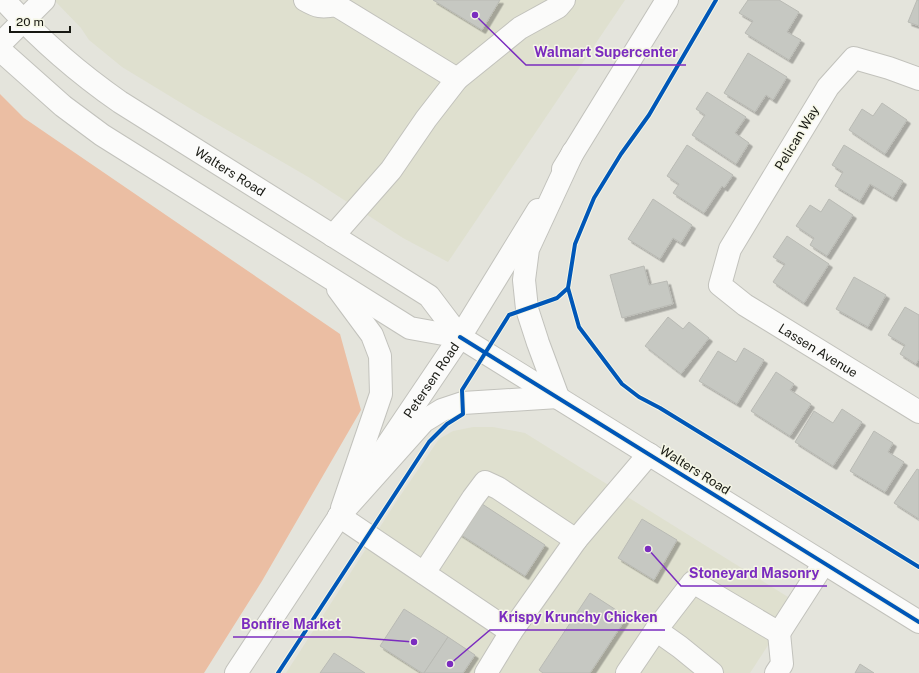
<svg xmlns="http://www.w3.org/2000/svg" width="919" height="673" font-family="'Public Sans',sans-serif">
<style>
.built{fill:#dfe0cf}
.green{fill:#ebbea3}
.building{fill:#c6c8c2;stroke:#b9bab4;filter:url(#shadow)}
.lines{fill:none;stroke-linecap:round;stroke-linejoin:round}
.minor-casing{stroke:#c2c2bc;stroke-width:24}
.major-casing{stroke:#c2c2bc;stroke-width:24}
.minor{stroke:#fbfbfa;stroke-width:22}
.major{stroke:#fbfbfa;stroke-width:22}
.cycleway-casing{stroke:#f5f6e6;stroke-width:6}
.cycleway{stroke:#0057b8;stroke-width:4}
.labels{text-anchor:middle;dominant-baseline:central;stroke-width:3;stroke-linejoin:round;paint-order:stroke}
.street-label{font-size:13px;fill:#171812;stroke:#f5f6e6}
.leader{fill:none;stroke:#7b2cbf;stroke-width:1.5}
.callout-dot{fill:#7b2cbf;stroke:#f5f6e6;stroke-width:1.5}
.callout-label{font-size:14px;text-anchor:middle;font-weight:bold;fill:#7b2cbf;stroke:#f5f6e6;stroke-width:3;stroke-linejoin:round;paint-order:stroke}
</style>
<defs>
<filter id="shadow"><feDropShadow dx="3.5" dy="3.5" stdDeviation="0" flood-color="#0004"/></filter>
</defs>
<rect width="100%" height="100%" fill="#e4e4dc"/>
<g class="built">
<path d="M54,0H625L448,262L403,238L310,178L196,112L122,67L89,40L81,28Z"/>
<path d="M473,427H493L525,433L796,602L750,673H286L398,499L439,439L453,431Z"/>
</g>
<path class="green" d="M0,94L24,118L340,334L361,410L262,581L204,673H0Z"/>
<g class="building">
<path d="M433,0H500L482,30Z"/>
<path d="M748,0H779L799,12L787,32L801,40L789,60L745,33L753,21L739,13Z"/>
<path d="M917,0H919V26L908,22Z"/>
<path d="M748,53L787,77L773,100L766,95L755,112L724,93Z"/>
<path d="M707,92L746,117L735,133L749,143L736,164L692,135L705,115L696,109Z"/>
<path d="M882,103L907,120L885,154L849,130L862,109L873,116Z"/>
<path d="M687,145L733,175L724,188L722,186L704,213L673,193L679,184L667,176Z"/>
<path d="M844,145L903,181L893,198L870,184L860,201L835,186L843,172L832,165Z"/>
<path d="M653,199L692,225L681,243L673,238L660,259L628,239Z"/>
<path d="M829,199L853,215L827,256L810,245L814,238L796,226L810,205L821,212Z"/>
<path d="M787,236L829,264L804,303L773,282L785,264L773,257Z"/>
<path d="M644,266L649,285L667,281L673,304L622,318L610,275Z"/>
<path d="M854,277L886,295L868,327L836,309Z"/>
<path d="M905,307L919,315V359L916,364L900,354L905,345L888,335Z"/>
<path d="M668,317L683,329L689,322L709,338L681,374L645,346Z"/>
<path d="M744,348L764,360L737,404L699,381L718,351L736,362Z"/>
<path d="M776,372L794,384L790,390L811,404L790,436L751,411Z"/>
<path d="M842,409L862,422L833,466L795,442L814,411L833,423Z"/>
<path d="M874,431L893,443L888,452L904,462L885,492L850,471Z"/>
<path d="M917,469L919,470V519L894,503Z"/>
<path d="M476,500L545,545L525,576L455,531Z"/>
<path d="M642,519L677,540L654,580L618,558Z"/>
<path d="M590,593L627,617L590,673H543L539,670Z"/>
<path d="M404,609L448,637L424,673H422L380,646Z"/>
<path d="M448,637L475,655L463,673H424Z"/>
<path d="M334,653L365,673H320Z"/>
<path d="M860,664L874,673H855Z"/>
</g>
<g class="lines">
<g class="minor-casing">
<g id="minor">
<path d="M305,0C317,7 322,8 336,5L457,79"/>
<path d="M0,44L44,0"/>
<path id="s1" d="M919,79L889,68L854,58L828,87L730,249L720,285L745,305L919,412"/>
<path d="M563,169L667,0"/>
<path d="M333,236L391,170L426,119L457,79L520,28L558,7L564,0"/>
<path id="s2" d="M369,472L460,337L538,210"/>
<path d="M339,516L511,632L576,540L649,454"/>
<path d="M424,573L473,498L485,482L498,488L576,540"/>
<path d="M656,630L680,647L712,673"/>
<path d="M236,673L350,500"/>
<path d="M486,673L511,632"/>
<path d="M627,673L656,630L693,582L779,633L824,563"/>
<path d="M776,673L782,664L779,633"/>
</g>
</g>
<g class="major-casing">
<g id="major">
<path id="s3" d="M4,0C39,39 77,72 120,102L429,296L460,337L919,622"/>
<path d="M0,50L63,106L102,135L410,328L460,337"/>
<path d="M338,289L372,335L380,356L381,394L342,508"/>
<path d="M558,397L538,343L527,309L524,280L528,249L573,152"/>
<path d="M339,516L424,421L442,410L463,403L558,397"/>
</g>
</g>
<use href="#minor" class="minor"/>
<use href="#major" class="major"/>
<g class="cycleway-casing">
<g id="cycleway">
<path d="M568,288L579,327L622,384L639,397L660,408L919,567"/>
<path d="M460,337L919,622"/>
<path d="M278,673L429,442L447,424L463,414L462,390L509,315L557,298L568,288L575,244L594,198L621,154L649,115L716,0"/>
</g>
</g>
<use href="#cycleway" class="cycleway"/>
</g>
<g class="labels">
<g class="street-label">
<text transform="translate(797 138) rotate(-59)">Pelican Way</text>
<text stroke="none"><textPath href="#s3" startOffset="285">Walters Road</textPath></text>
<text stroke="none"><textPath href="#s1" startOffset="452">Lassen Avenue</textPath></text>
<text stroke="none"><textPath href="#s2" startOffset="111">Petersen Road</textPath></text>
<text transform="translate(695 470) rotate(32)">Walters Road</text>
</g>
</g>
<path class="leader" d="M475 15L526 65H686M648 549L681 586H827M450 664L490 630H665M414 642L349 637H233"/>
<g class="callout-dot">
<circle cx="475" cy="15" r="4"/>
<circle cx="648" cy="549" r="4"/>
<circle cx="450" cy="664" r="4"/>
<circle cx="414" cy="642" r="4"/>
</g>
<g class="callout-label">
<text x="606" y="57">Walmart Supercenter</text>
<text x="754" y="578">Stoneyard Masonry</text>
<text x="578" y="622">Krispy Krunchy Chicken</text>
<text x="291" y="629">Bonfire Market</text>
</g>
<path d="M10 26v6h60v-6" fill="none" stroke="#171812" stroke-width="2"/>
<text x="16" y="26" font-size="12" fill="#171812" stroke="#f5f6e6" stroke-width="3" paint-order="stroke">20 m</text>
</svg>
